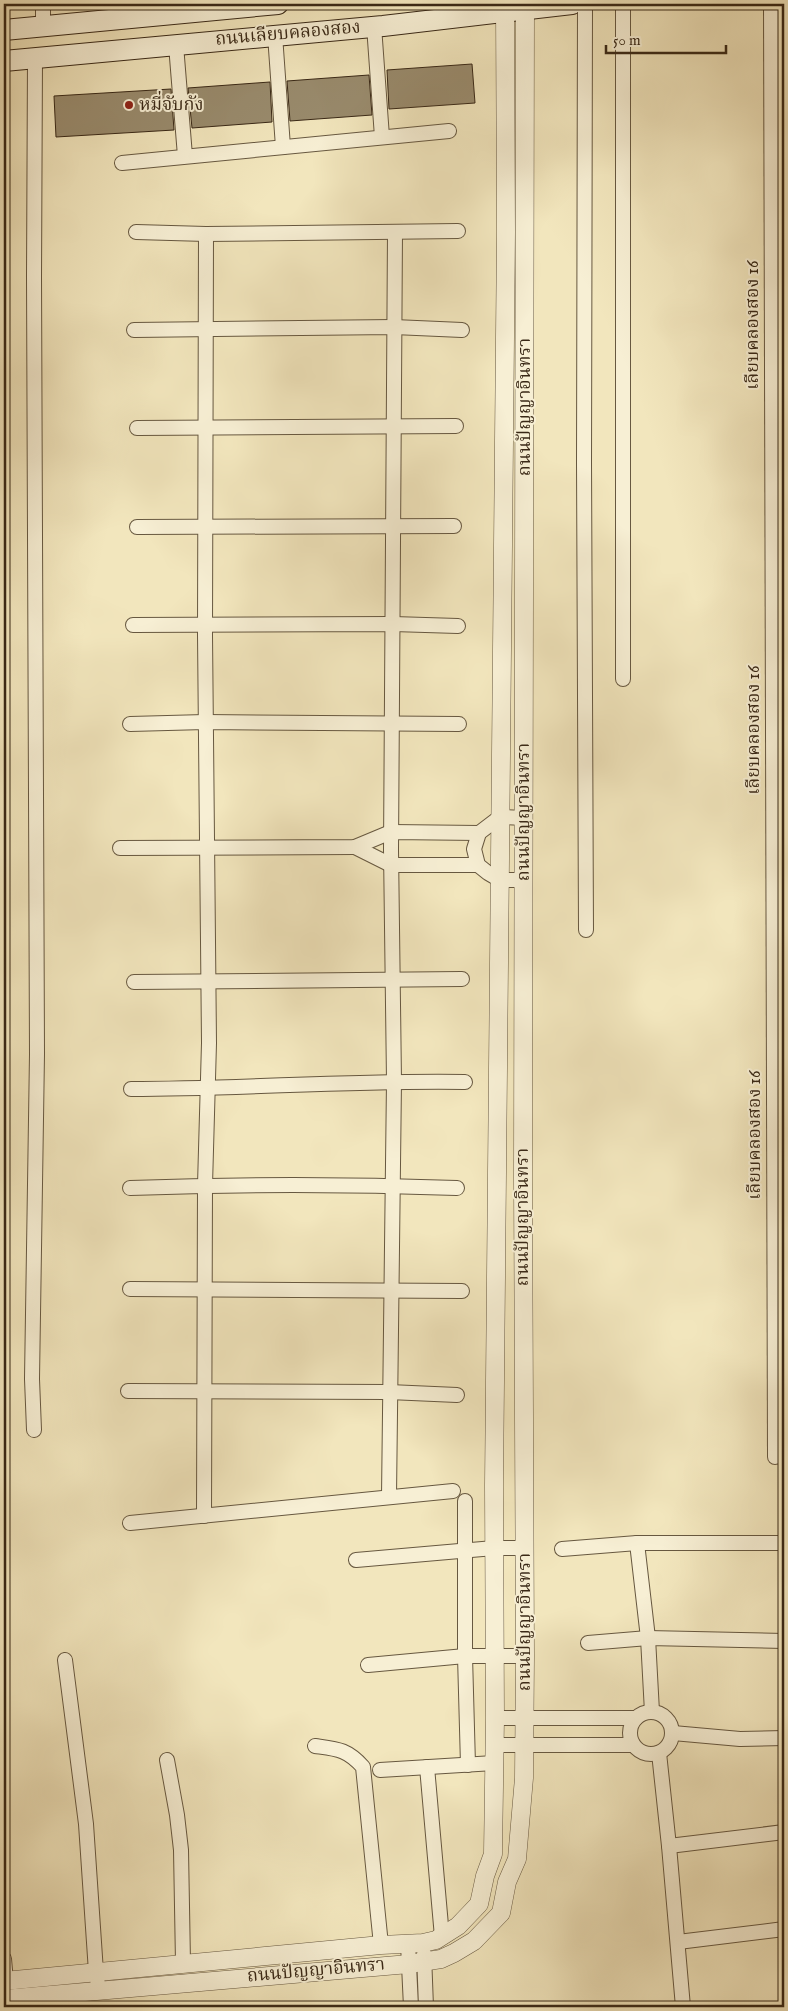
<svg xmlns="http://www.w3.org/2000/svg" width="788" height="2011" font-family="'IM FELL English','Noto Serif Thai',serif">
<style>
.building{fill:#998b6d;stroke:#392816}
.lines{fill:none;stroke-linecap:round;stroke-linejoin:round}
.minor-casing{stroke:#675840;stroke-width:16}
.tertiary-casing{stroke:#675840;stroke-width:19}
.secondary-casing{stroke:#392816;stroke-width:22}
.minor{stroke:#f7efd4;stroke-width:14}
.tertiary{stroke:#f7efd4;stroke-width:18}
.secondary{stroke:#f7efd4;stroke-width:20}
.poi-dot{fill:#8f2418;stroke:#f7efd4;stroke-width:2}
.labels{text-anchor:middle;dominant-baseline:central;stroke-width:4;stroke-linejoin:round;paint-order:stroke}
.street-label{font-size:18px;fill:#392816;stroke:#f7efd4}
.poi-label{font-size:18px;fill:#392816;stroke:#f7efd4;text-anchor:start}
</style>
<rect width="100%" height="100%" fill="#f2e6bd"/>
<filter id="stains"><feTurbulence type="fractalNoise" baseFrequency=".004" numOctaves="4"/><feColorMatrix values="0 0 0 0 .2 0 0 0 0 .09 0 0 0 0 .02 0 0 0 .5 -.17"/></filter>
<radialGradient id="worn" r=".72"><stop offset=".6" stop-color="#630" stop-opacity="0"/><stop offset="1" stop-color="#630" stop-opacity=".3"/></radialGradient>
<g class="building">
<path d="M472,64L475,103L389,109L387,70Z"/>
<path d="M369,75L372,115L290,121L287,81Z"/>
<path d="M270,82L272,122L192,128L188,88Z"/>
<path d="M171,89L174,130L56,137L54,96Z"/>
</g>
<g class="lines">
<g class="minor-casing">
<g id="minor">
<path d="M43,4V26"/>
<path d="M585,4L584,462L586,930"/>
<path d="M623,4V679"/>
<path d="M771,4L775,1457"/>
<path d="M374,26L382,137"/>
<path d="M275,35L283,147"/>
<path d="M176,45L185,156"/>
<path d="M122,163L449,131"/>
<path d="M136,232L206,234L458,231"/>
<path d="M134,330L394,327L462,330"/>
<path d="M137,428L456,426"/>
<path d="M137,527L454,526"/>
<path d="M133,625L393,624L458,626"/>
<path d="M130,724L205,722L459,724"/>
<path d="M355,847L391,865H478"/>
<path d="M120,848L355,847L391,832L479,833"/>
<path d="M524,880H500L488,873L478,865L474,849L479,833L500,817L524,818"/>
<path d="M134,982L462,979"/>
<path d="M131,1089C242,1089 354,1080 465,1082"/>
<path d="M130,1188C239,1184 348,1184 457,1188"/>
<path d="M130,1289L462,1291"/>
<path d="M128,1391L389,1392L457,1395"/>
<path d="M34,1430L32,1379L37,1054L34,277L35,58"/>
<path d="M389,1496L394,1081L391,850L395,232"/>
<path d="M465,1501V1656L468,1765"/>
<path d="M204,1516L205,1185L209,1043L205,635L206,234"/>
<path d="M130,1523L453,1491"/>
<path d="M637,1543L648,1638L652,1712"/>
<path d="M562,1549L637,1543H784"/>
<path d="M356,1560L494,1548H525"/>
<path d="M588,1643L648,1638L784,1641"/>
<path d="M65,1660L86,1824L96,1972L99,1991"/>
<path d="M368,1665L465,1656H525"/>
<circle cx="651" cy="1733" r="21"/>
<path d="M495,1718H636"/>
<path d="M673,1733L740,1739L784,1738"/>
<path d="M495,1745H633"/>
<path d="M315,1746C337,1749 347,1749 363,1767L381,1945"/>
<path d="M659,1753L669,1846L683,2007"/>
<path d="M167,1760L177,1815L181,1850L183,1963"/>
<path d="M427,1767L442,1937"/>
<path d="M380,1770L494,1763"/>
<path d="M669,1846L784,1832"/>
<path d="M678,1942L784,1929"/>
<path d="M408,1944L411,2007"/>
<path d="M424,1954L426,2007"/>
<path d="M4,1959L6,1981"/>
</g>
</g>
<g class="tertiary-casing">
<g id="tertiary">
<path d="M4,1981L381,1945L423,1943L436,1940L458,1926L479,1904L485,1876L493,1854L495,1718L494,1486L506,232L505,4"/>
<path d="M4,1999L409,1964L441,1959L454,1953L474,1941L501,1913L507,1882L517,1859L524,1778L525,1656L523,1178L525,4"/>
</g>
</g>
<g class="secondary-casing">
<g id="secondary">
<path d="M4,30L278,4"/>
<path d="M4,61L383,26L572,4"/>
</g>
</g>
<use href="#minor" class="minor"/>
<use href="#tertiary" class="tertiary"/>
<use href="#secondary" class="secondary"/>
</g>
<circle class="poi-dot" cx="129" cy="105" r="5"/>
<g class="labels">
<g class="street-label">
<text transform="translate(288 34) rotate(-5)">ถนนเลียบคลองสอง</text>
<text transform="translate(753 325) rotate(-90)">เลียบคลองสอง 16</text>
<text transform="translate(525 407) rotate(-90)">ถนนปัญญาอินทรา</text>
<text transform="translate(754 730) rotate(-90)">เลียบคลองสอง 16</text>
<text transform="translate(524 812) rotate(-90)">ถนนปัญญาอินทรา</text>
<text transform="translate(755 1135) rotate(-90)">เลียบคลองสอง 16</text>
<text transform="translate(523 1217) rotate(-90)">ถนนปัญญาอินทรา</text>
<text transform="translate(525 1622) rotate(-90)">ถนนปัญญาอินทรา</text>
<text transform="translate(316 1971) rotate(-5)">ถนนปัญญาอินทรา</text>
</g>
<g class="poi-label">
<text x="139" y="105">หมี่จับกัง</text>
</g>
</g>
<rect width="788" height="2011" fill="none" stroke="#f2e6bd" stroke-width="20"/>
<rect x="5" y="5" width="778" height="2001" fill="none" stroke="#392816" stroke-width="2.5"/>
<rect x="10" y="10" width="768" height="1991" fill="none" stroke="#392816"/>
<path d="M606 45v8h120v-8" fill="none" stroke="#392816" stroke-width="2.5"/>
<text x="613" y="45" font-size="15" fill="#392816" stroke="#f7efd4" stroke-width="4" paint-order="stroke">50 m</text>
<rect width="100%" height="100%" filter="url(#stains)"/>
<rect width="100%" height="100%" fill="url(#worn)"/>
</svg>
